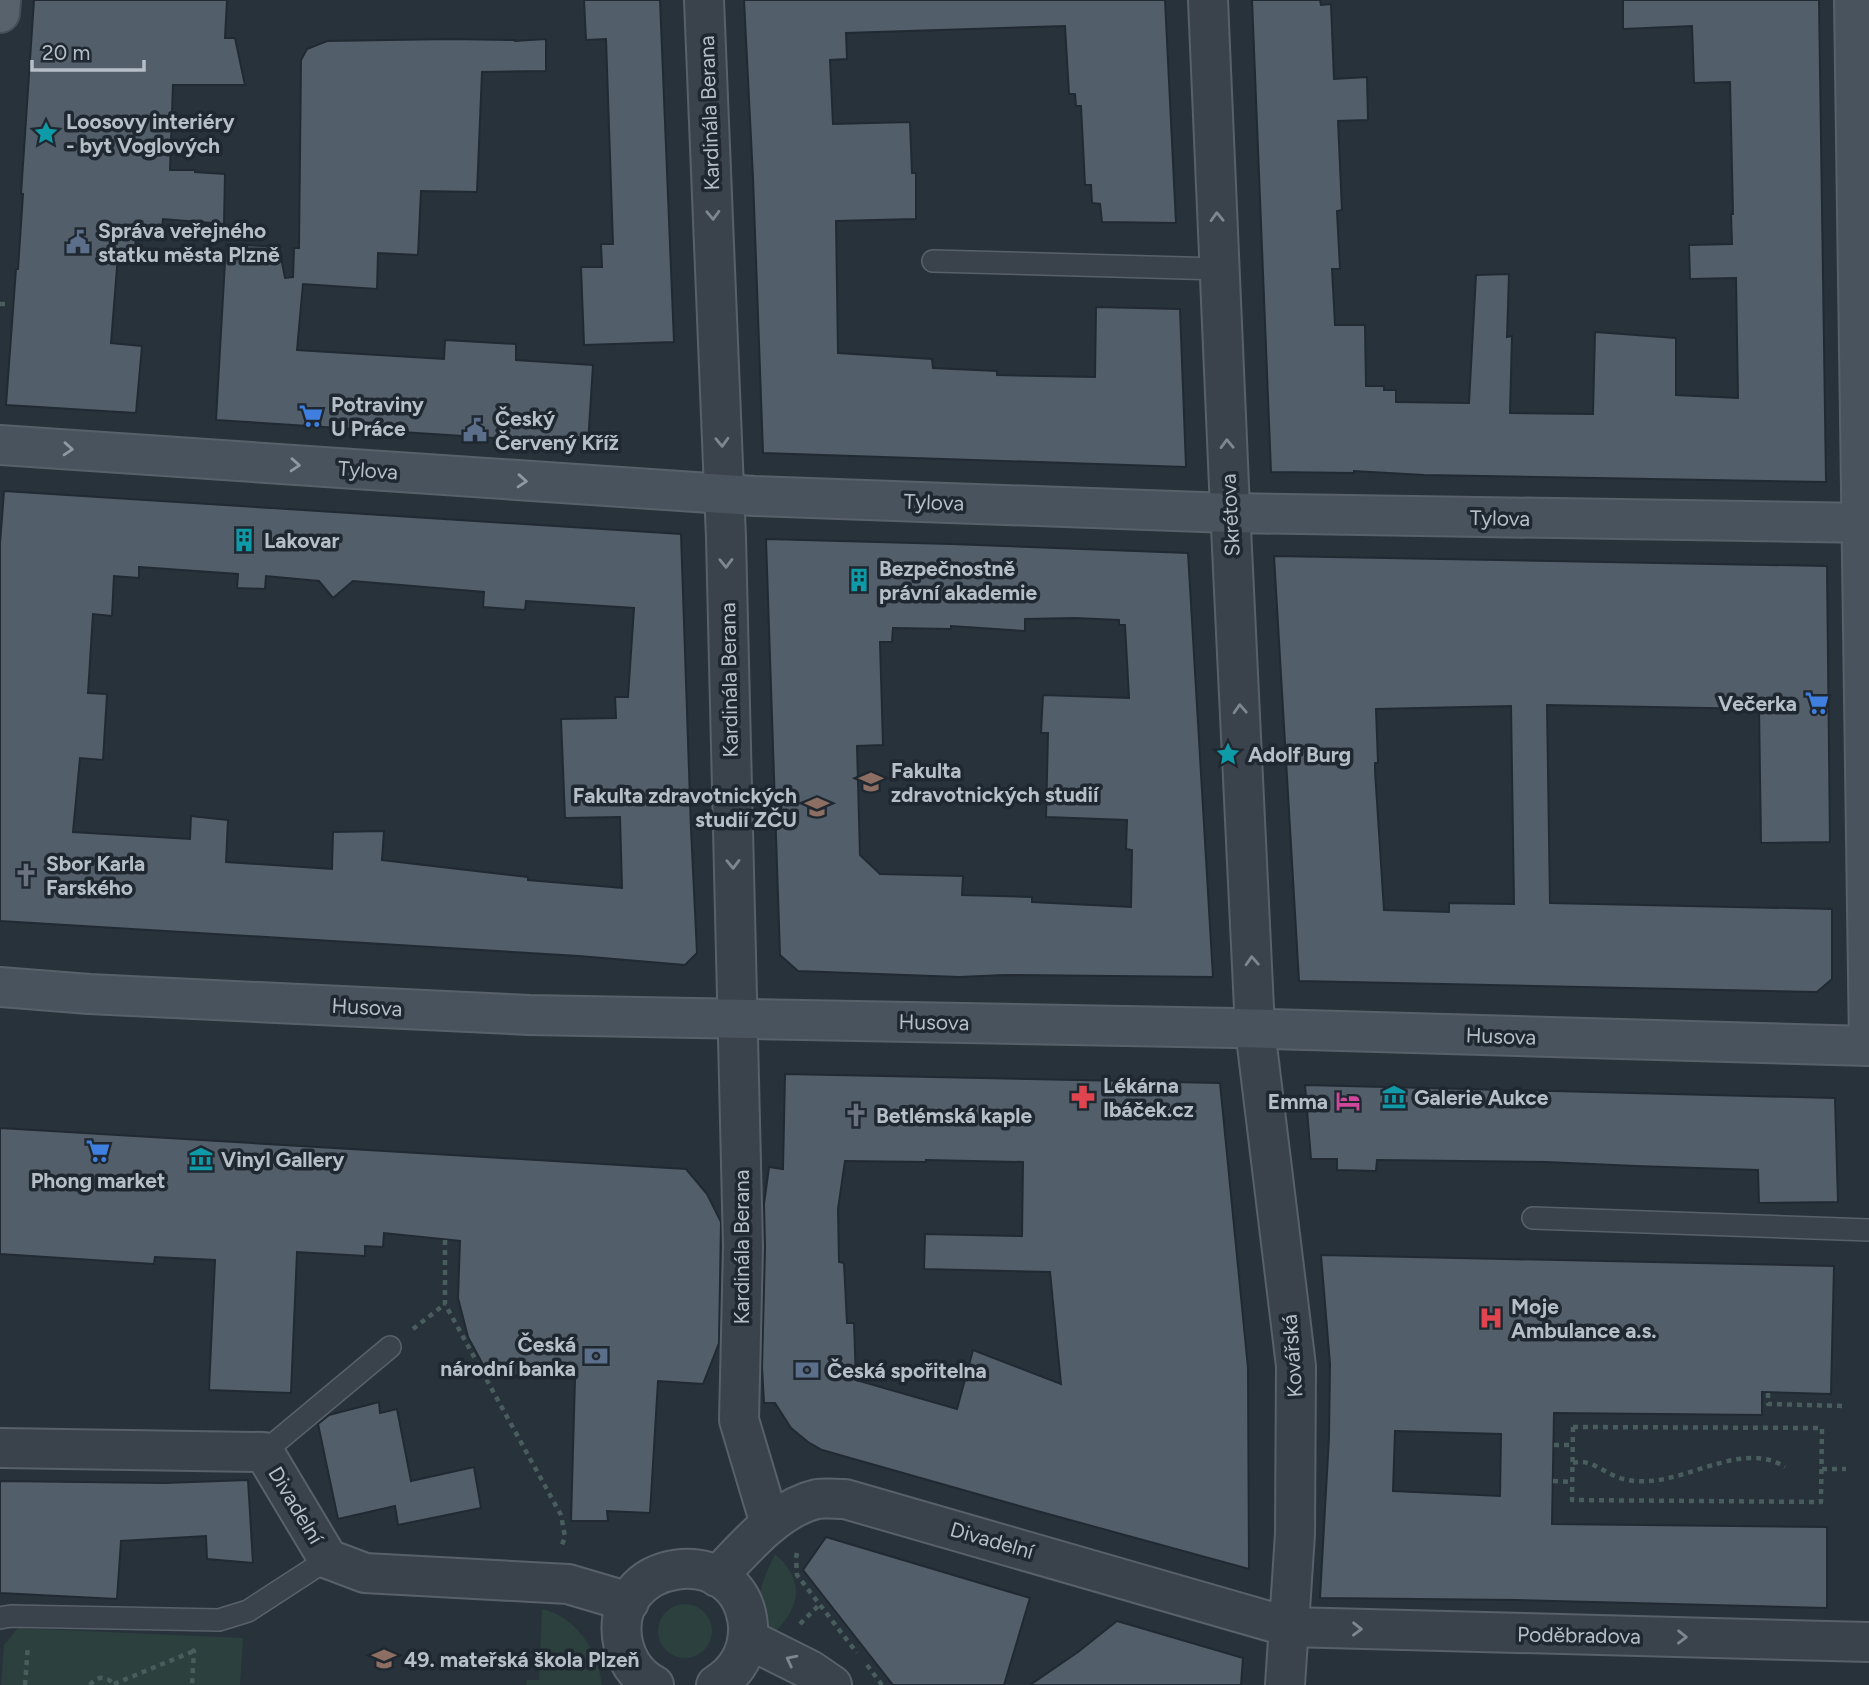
<svg xmlns="http://www.w3.org/2000/svg" width="1869" height="1685" font-family="Figtree,sans-serif">
<style>
.green{fill:#2c403e}
.building{fill:#525e69;stroke:#212a33;stroke-width:2;fill-rule:evenodd}
.lines{fill:none;stroke-linecap:round;stroke-linejoin:round}
.lane-casing{stroke:#58616a;stroke-width:24}
.street-casing{stroke:#58616a;stroke-width:42}
.secondary-casing{stroke:#58616a;stroke-width:42}
.primary-casing{stroke:#464f58;stroke-width:42}
.path{stroke:#4a5d5d;stroke-width:4.5;stroke-dasharray:5 5;stroke-linecap:butt}
.lane{stroke:#3a434c;stroke-width:21}
.street{stroke:#3a434c;stroke-width:38}
.secondary{stroke:#49535e;stroke-width:38}
.primary{stroke:#58626c;stroke-width:38}
.oneway{stroke:#7e8790}
.oneway2{stroke:#9099a2}
.labels{text-anchor:middle;dominant-baseline:central;stroke-width:7;stroke-linejoin:round;paint-order:stroke}
.street-label{font-size:21px;fill:#b6bec7;stroke:#1f2831}
.poi-label{font-size:21px;font-weight:bold;fill:#b6bec7;stroke:#1f2831;text-anchor:start}
</style>
<rect width="100%" height="100%" fill="#27323b"/>
<g class="green">
<path d="M775,1554C805,1580 801,1607 774,1633C748,1608 762,1582 775,1554Z"/>
<circle cx="685" cy="1631" r="27"/>
<path d="M542,1609C577,1617 598,1651 602,1685H526L527,1680H539Z"/>
<path d="M18,1628L243,1638L240,1685H1L4,1645Z"/>
</g>
<g class="building">
<path d="M34,0H227L225,38H235L245,85H173L170,170H195V172L225,174L224,224L163,219L162,230L136,228L135,256L118,255L111,343L142,346L136,413L6,405L16,269H18L23,194H21Z"/>
<path d="M584,0H660L674,342L584,345L581,267H602L601,244H613L606,39L586,40Z"/>
<path d="M744,0H1165L1176,223L1102,222L1100,204L1092,203L1091,185H1085L1081,106H1076L1075,94H1069L1065,26L846,33L847,59L830,60L833,124L910,122L912,173H916V219L836,221L838,353L932,359L933,368L997,371V375L1095,377L1096,307L1180,309L1186,467L763,453L753,178Z"/>
<path d="M1252,0H1320L1321,5L1331,4L1334,79L1367,77L1368,120L1338,121L1342,210L1337,211L1340,269H1332L1335,325H1365L1366,386H1384V390H1396V402L1469,403L1476,275L1509,274L1507,337L1512,336L1510,413L1593,414L1595,332L1676,338V395L1738,398L1736,278L1690,279L1689,245L1732,244L1731,214H1733L1730,82L1694,83L1692,26L1623,29V0H1819L1826,482L1424,475L1354,471V473L1271,472Z"/>
<path d="M451,39L515,40V41L546,39V71L482,72L477,192L421,191L418,255L378,253L377,289L303,284L297,350L444,359L445,340L516,344V360L593,365L588,444L216,420L226,244L279,247L285,278L293,277L294,248H299L301,60L307,49L327,41Z"/>
<path d="M4,491L681,534L691,829L697,953L685,965L579,956L0,921V544ZM139,567L238,574L237,588L265,589L266,576L319,581L333,598L353,581L484,592L483,607L525,610L526,601L634,608L628,697H615L616,718L561,719L565,818L620,817L622,888L528,880V877L382,860L384,831L333,832L332,869L226,862L228,820L191,816L190,839L73,832L80,758L103,760L107,694L88,693L93,614L112,616L114,576L139,578Z"/>
<path d="M766,539L951,544L1188,553L1213,977L1005,975L959,977L798,971L780,955ZM1075,618L1119,620V625H1125L1129,698L1043,695L1041,733H1048L1046,817L1127,820L1126,849L1132,850L1131,907L1032,902V897L962,895L963,876L880,874L860,855L857,746L883,745L880,642H892L893,628L951,629V626L1025,631V619Z"/>
<path d="M1274,556L1827,566L1830,842L1761,843L1759,709L1547,705L1550,903L1832,909V979L1817,992L1299,981ZM1511,706L1514,904L1449,903V912L1384,910L1375,771V763H1378L1376,709Z"/>
<path d="M785,1074L1220,1083L1248,1368L1249,1569L1030,1509L822,1450L808,1442L791,1428L775,1403H764L762,1367L765,1248L764,1204L769,1167L783,1169ZM926,1160L1023,1162L1022,1236L925,1234L924,1269L1050,1272L1061,1384L973,1350L957,1409L856,1380L854,1323H847L844,1263L839,1262L838,1209L845,1161L926,1162Z"/>
<path d="M1305,1085L1835,1098L1838,1202L1759,1203L1758,1170L1636,1166L1546,1162L1377,1160L1376,1171L1337,1170V1159H1311Z"/>
<path d="M0,1128L686,1169L707,1194L721,1222L719,1343L703,1384L658,1381L650,1513L607,1511L608,1521H571L575,1379L488,1374L468,1337L458,1298L460,1241L384,1233L383,1247L365,1246V1256L297,1252L291,1393L209,1390L215,1260L155,1257L154,1264L0,1254Z"/>
<path d="M1321,1255L1834,1266L1831,1394L1762,1392V1415L1554,1413L1552,1524L1827,1527V1608L1516,1600L1320,1598L1329,1437L1330,1364ZM1395,1431L1501,1434L1500,1496L1393,1491Z"/>
<path d="M379,1402L380,1413L397,1409L411,1481L474,1467L481,1508L398,1525L395,1506L338,1519L318,1424L329,1415Z"/>
<path d="M248,1480L253,1563L207,1559L206,1536L121,1541L117,1599L0,1593V1481L165,1483Z"/>
<path d="M826,1537L1030,1598L1004,1685H893L803,1570Z"/>
<path d="M1117,1621L1243,1658L1241,1685H1030L1078,1652Z"/>
</g>
<g class="lines">
<g class="lane-casing">
<g id="lane">
<path d="M933,261L1220,269"/>
<path d="M1533,1218L1869,1230"/>
<path d="M264,1452L390,1347"/>
<path d="M0,1618L11,1616L219,1620L248,1611L328,1559"/>
</g>
</g>
<g class="street-casing">
<g id="street">
<path d="M704,0L726,538L743,1247L739,1420L770,1524"/>
<path d="M1208,0L1229,486L1255,1029L1296,1366L1295,1534L1285,1685"/>
<path d="M0,1448L264,1452L328,1559L365,1573L568,1584L629,1602"/>
<path d="M717,1577C744,1549 777,1508 817,1499C826,1498 836,1499 845,1499L1289,1627L1869,1642"/>
<path d="M748,1639L810,1670L832,1685"/>
<path d="M654,1685C637,1676 627,1661 623,1643C606,1558 741,1538 748,1626C749,1651 737,1672 716,1685"/>
</g>
</g>
<g class="secondary-casing">
<g id="secondary">
<path d="M1854,0L1869,1046"/>
<path d="M0,445L754,496L1230,513L1869,523"/>
<path d="M0,987L89,994L529,1015L1234,1028L1869,1046"/>
</g>
</g>
<g class="primary-casing">
<path id="primary" d="M0,13L1,0"/>
</g>
<g class="path">
<path d="M0,304H7"/>
<path d="M445,1240V1304L561,1515L565,1537L561,1547"/>
<path d="M413,1329L445,1304"/>
<path d="M1768,1393V1404L1845,1406"/>
<path d="M1573,1427L1822,1428L1821,1502L1572,1500Z"/>
<path d="M1554,1445H1573"/>
<path d="M1573,1463C1589,1458 1602,1471 1617,1477C1627,1481 1639,1482 1649,1481C1692,1479 1745,1441 1785,1467"/>
<path d="M1822,1469H1846"/>
<path d="M1553,1481L1572,1482"/>
<path d="M797,1553L796,1558L797,1575L857,1653"/>
<path d="M800,1624L819,1605"/>
<path d="M192,1649L194,1651L192,1685"/>
<path d="M867,1665L882,1685"/>
<path d="M114,1684L194,1651"/>
<path d="M25,1685L28,1645"/>
<path d="M90,1685C97,1675 108,1676 114,1685"/>
</g>
<use href="#lane" class="lane"/>
<use href="#street" class="street"/>
<use href="#secondary" class="secondary"/>
<use href="#primary" class="primary"/>
</g>
<defs><path id="oneway-chevron" d="M-2-3.5L2.5 0L-2 3.5" fill="none" stroke-width="1.6" stroke-linecap="round" stroke-linejoin="round" transform="scale(1.75)"/></defs>
<g class="oneway">
<use href="#oneway-chevron" transform="translate(713 215) rotate(88)"/>
<use href="#oneway-chevron" transform="translate(1217 217) rotate(-92)"/>
<use href="#oneway-chevron" transform="translate(722 442) rotate(88)"/>
<use href="#oneway-chevron" transform="translate(1227 444) rotate(-92)"/>
<use href="#oneway-chevron" transform="translate(726 563) rotate(89)"/>
<use href="#oneway-chevron" transform="translate(1240 709) rotate(-93)"/>
<use href="#oneway-chevron" transform="translate(733 864) rotate(89)"/>
<use href="#oneway-chevron" transform="translate(1252 961) rotate(-93)"/>
<use href="#oneway-chevron" transform="translate(1357 1629) rotate(1)"/>
<use href="#oneway-chevron" transform="translate(1682 1637) rotate(1)"/>
<use href="#oneway-chevron" transform="translate(791 1660) rotate(-153)"/>
</g>
<g class="oneway2">
<use href="#oneway-chevron" transform="translate(68 449) rotate(4)"/>
<use href="#oneway-chevron" transform="translate(295 465) rotate(4)"/>
<use href="#oneway-chevron" transform="translate(522 481) rotate(4)"/>
</g>
<defs>
<g id="sight-bare" transform="scale(1.89)"><path d="M0-6L1.8-2.2L6-1.7L2.9 1.2L3.7 5.4L0 3.3L-3.7 5.4L-2.9 1.2L-6-1.7L-1.8-2.2Z" fill="#0f9aa8" stroke="#1f2831" stroke-width="2.5" paint-order="stroke"/></g>
<g id="civic-bare" transform="scale(1.89)"><path d="M-.6-6.5H3V-4.5H.6V-3L4-1V1h2V6H-6V1h2V-1L-.6-3ZM-1.2 2.5V6h2.4V2.5Z" fill="#5c6f8a" stroke="#1f2831" stroke-width="2.5" paint-order="stroke"/></g>
<g id="supermarket-bare" transform="scale(1.89)"><path d="M-6-5.5h2.5l.6 2H6L4.5 2H-2.5L-4.4-4H-6ZM-1.5 3.2a1.3 1.3 0 1 0 .1 0ZM3 3.2a1.3 1.3 0 1 0 .1 0Z" fill="#3f7fe0" stroke="#1f2831" stroke-width="2.5" paint-order="stroke"/></g>
<g id="building-bare" transform="scale(1.89)"><path d="M-4-6H4V6H1V3H-1V6H-4ZM-2.5-4.3h1.7v1.8h-1.7ZM.8-4.3h1.7v1.8H.8ZM-2.5-1h1.7V.8h-1.7ZM.8-1h1.7V.8H.8Z" fill="#0f9aa8" stroke="#1f2831" stroke-width="2.5" paint-order="stroke"/></g>
<g id="university-bare" transform="scale(1.89)"><path d="M0-5L7-2L0 1L-7-2ZM-4 1L0 2.5L4 1V4Q0 6-4 4Z" fill="#8d6e63" stroke="#1f2831" stroke-width="2.5" paint-order="stroke"/></g>
<g id="church-bare" transform="scale(1.89)"><path d="M-1.2-6h2.4v3.5h3.3v2.4h-3.3V6h-2.4V-.1h-3.3v-2.4h3.3Z" fill="#6b7280" stroke="#1f2831" stroke-width="2.5" paint-order="stroke"/></g>
<g id="pharmacy-bare" transform="scale(1.89)"><path d="M-2-6h4v4h4v4h-4v4h-4v-4h-4v-4h4Z" fill="#e0444e" stroke="#1f2831" stroke-width="2.5" paint-order="stroke"/></g>
<g id="museum-bare" transform="scale(1.89)"><path d="M0-6L6-3V-2H-6V-3ZM-5-1h2V3h-2ZM-1-1h2V3h-2ZM3-1h2V3H3ZM-6 4H6V6H-6Z" fill="#0f9aa8" stroke="#1f2831" stroke-width="2.5" paint-order="stroke"/></g>
<g id="hotel-bare" transform="scale(1.89)"><path d="M-6-4.5h1.5V1H6V5H4.5V3h-9V5H-6ZM-4 0a1.8 1.8 0 1 1 3.6 0ZM.5 0V-2.5h3Q6-2.5 6 0Z" fill="#d1479c" stroke="#1f2831" stroke-width="2.5" paint-order="stroke"/></g>
<g id="hospital-bare" transform="scale(1.89)"><path d="M-5-5h3v3.5h4V-5h3V5h-3V1.5h-4V5h-3Z" fill="#e0444e" stroke="#1f2831" stroke-width="2.5" paint-order="stroke"/></g>
<g id="bank-bare" transform="scale(1.89)"><path d="M-6-4H6V4H-6ZM0-2.3a2.3 2.3 0 1 0 0 4.6a2.3 2.3 0 1 0 0-4.6Z" fill="#5c6f8a" stroke="#1f2831" stroke-width="2.5" paint-order="stroke"/></g>
<g id="school-bare" transform="scale(1.89)"><path d="M0-5L7-2L0 1L-7-2ZM-4 1L0 2.5L4 1V4Q0 6-4 4Z" fill="#8d6e63" stroke="#1f2831" stroke-width="2.5" paint-order="stroke"/></g>
</defs>
<g fill-rule="evenodd">
<use href="#sight-bare" x="46" y="133"/>
<use href="#civic-bare" x="78" y="242"/>
<use href="#supermarket-bare" x="311" y="416"/>
<use href="#civic-bare" x="475" y="430"/>
<use href="#building-bare" x="244" y="540"/>
<use href="#building-bare" x="859" y="580"/>
<use href="#supermarket-bare" x="1817" y="703"/>
<use href="#sight-bare" x="1228" y="754"/>
<use href="#university-bare" x="871" y="782"/>
<use href="#university-bare" x="817" y="807"/>
<use href="#church-bare" x="26" y="875"/>
<use href="#pharmacy-bare" x="1083" y="1097"/>
<use href="#museum-bare" x="1394" y="1097"/>
<use href="#hotel-bare" x="1348" y="1101"/>
<use href="#church-bare" x="856" y="1115"/>
<use href="#supermarket-bare" x="98" y="1151"/>
<use href="#museum-bare" x="201" y="1159"/>
<use href="#hospital-bare" x="1491" y="1318"/>
<use href="#bank-bare" x="596" y="1356"/>
<use href="#bank-bare" x="807" y="1370"/>
<use href="#school-bare" x="384" y="1659"/>
</g>
<g class="labels">
<g class="street-label">
<text transform="translate(709 113) rotate(-92)">Kardinála Berana</text>
<text transform="translate(368 470) rotate(4)">Tylova</text>
<text transform="translate(934 502) rotate(2)">Tylova</text>
<text transform="translate(1230 515) rotate(-93)">Skrétova</text>
<text transform="translate(1500 518) rotate(1)">Tylova</text>
<text transform="translate(729 680) rotate(-91)">Kardinála Berana</text>
<text transform="translate(367 1007) rotate(3)">Husova</text>
<text transform="translate(934 1022) rotate(1)">Husova</text>
<text transform="translate(1501 1036) rotate(2)">Husova</text>
<text transform="translate(741 1247) rotate(-90)">Kardinála Berana</text>
<text transform="translate(1292 1356) rotate(-94)">Kovářská</text>
<text transform="translate(296 1505) rotate(59)">Divadelní</text>
<text transform="translate(992 1540) rotate(16)">Divadelní</text>
<text transform="translate(1579 1635) rotate(1)">Poděbradova</text>
</g>
<g class="poi-label">
<text x="66" y="121">Loosovy interiéry<tspan x="66" dy="24">- byt Voglových</tspan></text>
<text x="98" y="230">Správa veřejného<tspan x="98" dy="24">statku města Plzně</tspan></text>
<text x="331" y="404">Potraviny<tspan x="331" dy="24">U Práce</tspan></text>
<text x="495" y="418">Český<tspan x="495" dy="24">Červený Kříž</tspan></text>
<text x="264" y="540">Lakovar</text>
<text x="879" y="568">Bezpečnostně<tspan x="879" dy="24">právní akademie</tspan></text>
<text x="1797" y="703" text-anchor="end">Večerka</text>
<text x="1248" y="754">Adolf Burg</text>
<text x="891" y="770">Fakulta<tspan x="891" dy="24">zdravotnických studií</tspan></text>
<text x="797" y="795" text-anchor="end">Fakulta zdravotnických<tspan x="797" dy="24">studií ZČU</tspan></text>
<text x="46" y="863">Sbor Karla<tspan x="46" dy="24">Farského</tspan></text>
<text x="1103" y="1085">Lékárna<tspan x="1103" dy="24">Ibáček.cz</tspan></text>
<text x="1414" y="1097">Galerie Aukce</text>
<text x="1328" y="1101" text-anchor="end">Emma</text>
<text x="876" y="1115">Betlémská kaple</text>
<text x="221" y="1159">Vinyl Gallery</text>
<text x="98" y="1180" text-anchor="middle">Phong market</text>
<text x="1511" y="1306">Moje<tspan x="1511" dy="24">Ambulance a.s.</tspan></text>
<text x="576" y="1344" text-anchor="end">Česká<tspan x="576" dy="24">národní banka</tspan></text>
<text x="827" y="1370">Česká spořitelna</text>
<text x="404" y="1659">49. mateřská škola Plzeň</text>
</g>
</g>
<path d="M32 60v10h112v-10" fill="none" stroke="#b6bec7" stroke-width="3.5"/>
<text x="42" y="60" font-size="21" fill="#b6bec7" stroke="#1f2831" stroke-width="5" paint-order="stroke">20 m</text>
</svg>
